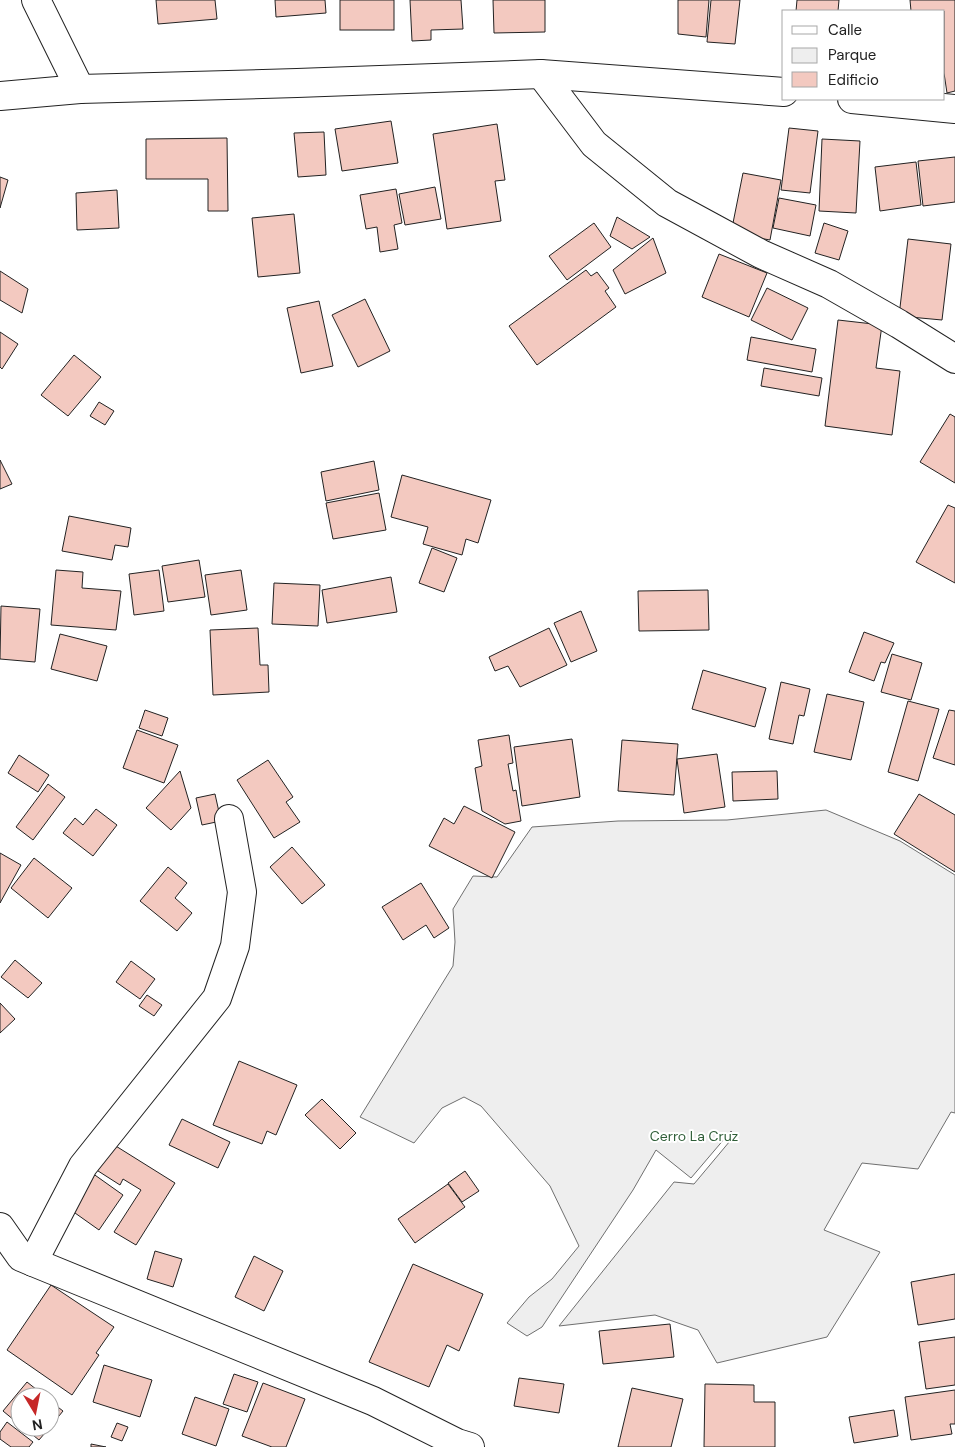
<svg xmlns="http://www.w3.org/2000/svg" width="955" height="1447" font-family="'DM Sans',sans-serif">
<style>
.green{fill:#eee;stroke:#6f6f6f}
.building{fill:#f3c9c0;stroke:#222}
.lines{fill:none;stroke-linecap:round;stroke-linejoin:round}
.minor-casing{stroke:#222;stroke-width:30}
.minor{stroke:#fff;stroke-width:28}
.labels{text-anchor:middle;dominant-baseline:central;stroke-width:4;stroke-linejoin:round;paint-order:stroke}
.park-label{font-size:14px;fill:#2f5e38;stroke:#fff}
</style>
<rect width="100%" height="100%" fill="#fff"/>
<path class="green" d="M826,810L900,841L955,875V1113L951,1112L918,1169L862,1163L824,1230L880,1252L827,1337L717,1363L698,1330L655,1315L559,1326L674,1182L694,1184L735,1135L731,1131L691,1178L656,1150L633,1190L542,1327L527,1336L507,1323L529,1297L552,1279L579,1246L550,1186L481,1106L464,1097L442,1108L414,1143L360,1117L453,966L455,942L453,909L473,876L497,877L532,827L618,821L727,820Z"/>
<g class="building">
<path d="M156,0H215L217,19L158,24Z"/>
<path d="M275,0H325L326,13L276,17Z"/>
<rect x="340" y="0" width="54" height="30"/>
<path d="M410,0H461L463,29L431,30V40L412,41Z"/>
<path d="M493,0H545V32L494,33Z"/>
<path d="M678,0H709L706,37L678,34Z"/>
<path d="M711,0H740L735,44L707,42Z"/>
<path d="M797,0H839L838,11H796Z"/>
<path d="M910,0H955V91L947,93L944,73V11H911Z"/>
<path d="M391,121L398,163L342,171L335,129Z"/>
<path d="M497,124L505,180L495,181L501,221L447,229L433,134Z"/>
<path d="M789,128L818,131L810,193L781,190Z"/>
<path d="M324,132L326,175L298,177L294,133Z"/>
<path d="M227,138L228,211H208V179H146V139Z"/>
<path d="M822,139L860,141L856,213L819,211Z"/>
<path d="M955,157V202L923,206L918,161Z"/>
<path d="M916,162L921,205L880,211L875,167Z"/>
<path d="M743,173L781,180L770,240L731,233Z"/>
<path d="M0,177L8,180L0,208Z"/>
<path d="M435,187L441,219L405,225L399,194Z"/>
<path d="M396,189L402,223L394,225L398,249L380,252L377,227L366,229L360,195Z"/>
<path d="M117,190L119,228L77,230L76,193Z"/>
<path d="M779,198L816,205L810,236L773,228Z"/>
<path d="M294,214L300,273L258,277L252,218Z"/>
<path d="M617,217L650,237L632,249L610,236Z"/>
<path d="M594,223L611,247L567,280L549,256Z"/>
<path d="M824,223L848,231L839,260L815,253Z"/>
<path d="M653,238L666,273L625,294L613,270Z"/>
<path d="M908,239L951,244L942,320L899,316Z"/>
<path d="M719,254L767,273L749,317L702,297Z"/>
<path d="M586,270L591,276L597,272L609,288L605,291L616,307L537,365L509,326Z"/>
<path d="M0,271L28,289L22,313L0,300Z"/>
<path d="M767,288L808,308L792,340L751,320Z"/>
<path d="M365,299L390,351L358,367L332,315Z"/>
<path d="M319,301L333,366L301,373L287,308Z"/>
<path d="M838,320L882,325L876,368L900,371L892,435L825,426Z"/>
<path d="M0,332L18,344L2,369L0,367Z"/>
<path d="M751,337L816,349L812,372L747,360Z"/>
<path d="M74,355L101,377L68,416L41,395Z"/>
<path d="M764,368L822,378L819,396L761,386Z"/>
<path d="M99,402L114,411L105,425L90,416Z"/>
<path d="M950,414L955,417V483L920,462Z"/>
<path d="M0,460L12,484L0,489Z"/>
<path d="M374,461L379,490L326,501L321,472Z"/>
<path d="M402,475L491,500L478,543L466,539L462,555L423,544L428,527L391,517Z"/>
<path d="M379,493L386,530L333,539L326,503Z"/>
<path d="M948,505L955,508V583L916,562Z"/>
<path d="M69,516L131,528L128,547L115,545L112,560L62,551Z"/>
<path d="M432,548L457,558L444,592L419,583Z"/>
<path d="M199,560L205,597L168,602L162,566Z"/>
<path d="M56,570L83,572L82,588L121,591L116,630L51,625Z"/>
<path d="M159,570L164,611L134,615L129,574Z"/>
<path d="M241,570L247,610L211,615L205,575Z"/>
<path d="M391,577L397,612L327,623L322,590Z"/>
<path d="M274,583L320,585L318,626L272,624Z"/>
<path d="M708,590L709,630L639,631L638,591Z"/>
<path d="M1,606L40,609L35,662L0,659Z"/>
<path d="M581,611L597,651L571,662L554,623Z"/>
<path d="M258,628L260,665H268L269,692L213,695L210,630Z"/>
<path d="M549,628L567,665L520,687L508,666L495,671L489,657Z"/>
<path d="M864,632L894,643L885,663L881,662L874,681L849,672Z"/>
<path d="M60,634L107,646L97,681L51,669Z"/>
<path d="M892,654L922,663L911,700L881,692Z"/>
<path d="M703,670L766,688L755,727L692,709Z"/>
<path d="M781,682L810,689L804,716L799,715L793,744L769,739Z"/>
<path d="M827,694L864,702L851,760L814,752Z"/>
<path d="M908,701L939,709L918,781L888,772Z"/>
<path d="M145,710L168,718L162,736L139,728Z"/>
<path d="M949,710L955,711V765L933,758Z"/>
<path d="M137,730L178,745L164,783L123,768Z"/>
<path d="M509,735L513,763L508,764L513,791L516,790L521,821L505,824L482,811L475,768L482,766L478,740Z"/>
<path d="M572,739L580,797L522,806L514,747Z"/>
<path d="M622,740L678,744L674,795L618,791Z"/>
<path d="M717,754L725,807L684,813L677,759Z"/>
<path d="M19,755L49,775L38,792L8,773Z"/>
<path d="M268,760L293,797L286,802L300,822L274,838L237,780Z"/>
<path d="M180,771L191,808L171,830L146,808Z"/>
<path d="M777,771L778,799L733,801L732,772Z"/>
<path d="M48,784L65,797L33,840L16,827Z"/>
<path d="M215,794L221,821L202,825L196,798Z"/>
<path d="M919,794L955,815V872L894,834Z"/>
<path d="M464,806L515,832L492,878L429,846L444,818L454,824Z"/>
<path d="M96,809L117,825L93,856L63,833L75,818L83,825Z"/>
<path d="M292,847L325,885L302,904L270,867Z"/>
<path d="M0,853L21,865L0,903Z"/>
<path d="M34,858L72,888L48,918L11,888Z"/>
<path d="M168,867L187,883L175,898L192,913L177,931L140,901Z"/>
<path d="M421,883L449,928L434,938L426,925L403,940L382,907Z"/>
<path d="M15,960L42,983L28,998L1,977Z"/>
<path d="M131,961L155,979L140,999L116,982Z"/>
<path d="M147,995L162,1005L154,1016L139,1006Z"/>
<path d="M0,1003L15,1019L0,1033Z"/>
<path d="M239,1061L297,1085L276,1135L267,1131L262,1144L213,1125Z"/>
<path d="M322,1099L356,1133L340,1149L305,1115Z"/>
<path d="M182,1119L230,1142L218,1168L169,1145Z"/>
<path d="M111,1143L175,1183L136,1245L114,1232L141,1190L123,1179L120,1185L95,1169Z"/>
<path d="M465,1171L479,1191L462,1202L448,1183Z"/>
<path d="M92,1173L123,1195L99,1230L68,1208Z"/>
<path d="M448,1184L465,1207L415,1243L398,1219Z"/>
<path d="M155,1251L182,1259L173,1287L147,1279Z"/>
<path d="M254,1256L283,1271L264,1311L235,1297Z"/>
<path d="M413,1264L483,1294L459,1351L447,1345L429,1387L369,1362Z"/>
<path d="M955,1274V1319L918,1325L911,1282Z"/>
<path d="M51,1285L114,1327L96,1353L99,1355L72,1395L7,1350Z"/>
<path d="M670,1324L674,1357L603,1364L599,1331Z"/>
<path d="M955,1337V1385L926,1389L919,1342Z"/>
<path d="M104,1365L152,1380L140,1417L93,1402Z"/>
<path d="M234,1374L258,1382L247,1412L223,1404Z"/>
<path d="M519,1378L564,1384L559,1413L514,1406Z"/>
<path d="M27,1382L46,1397H20V1425L3,1411Z"/>
<path d="M263,1383L305,1399L286,1447H272L242,1436Z"/>
<path d="M705,1384L754,1385V1402H775V1447H704Z"/>
<path d="M632,1388L683,1399L671,1447H618Z"/>
<path d="M955,1390V1424H950L952,1434L911,1440L905,1397Z"/>
<path d="M195,1397L229,1409L216,1446L182,1434Z"/>
<path d="M50,1401L63,1411L50,1427Z"/>
<path d="M894,1410L898,1436L854,1443L849,1417Z"/>
<path d="M7,1422L33,1442L29,1447H11L0,1439V1432Z"/>
<path d="M117,1423L128,1427L122,1441L111,1437Z"/>
<path d="M23,1427H50L39,1440Z"/>
<path d="M91,1444L106,1447H91Z"/>
</g>
<g class="lines">
<g class="minor-casing">
<g id="minor">
<path d="M36,0L80,89"/>
<path d="M541,74L594,144L667,203L761,254L829,284L899,324L955,359"/>
<path d="M0,96L80,89L297,83L541,74L784,92"/>
<path d="M852,99L955,109"/>
<path d="M0,1227L21,1257L33,1262L373,1401L457,1443L470,1447"/>
<path d="M33,1262L83,1166L217,998L235,946L242,892L229,819"/>
</g>
</g>
<use href="#minor" class="minor"/>
</g>
<g class="labels">
<g class="park-label">
<text x="694" y="1136">Cerro La Cruz</text>
</g>
</g>
<rect x="782" y="10" width="162" height="90" fill="#ffffff" stroke="#a7a7a7"/>
<rect x="792" y="26" width="25" height="8" fill="#ffffff" stroke="#a7a7a7"/>
<text x="828" y="35" font-size="15" fill="#222222">Calle</text>
<rect x="792" y="48" width="25" height="15" fill="#eeeeee" stroke="#a7a7a7"/>
<text x="828" y="60" font-size="15" fill="#222222">Parque</text>
<rect x="792" y="72" width="25" height="15" fill="#f3c9c0" stroke="#a7a7a7"/>
<text x="828" y="85" font-size="15" fill="#222222">Edificio</text>
<g transform="translate(35 1412) rotate(170)"><circle r="24" fill="#ffffff" stroke="#a7a7a7"/>
<path d="M0-4L9 19L0 12L-9 19Z" fill="#c62828"/>
<text y="-8" font-size="14" font-weight="bold" text-anchor="middle" fill="#222222">N</text>
</g>
</svg>
